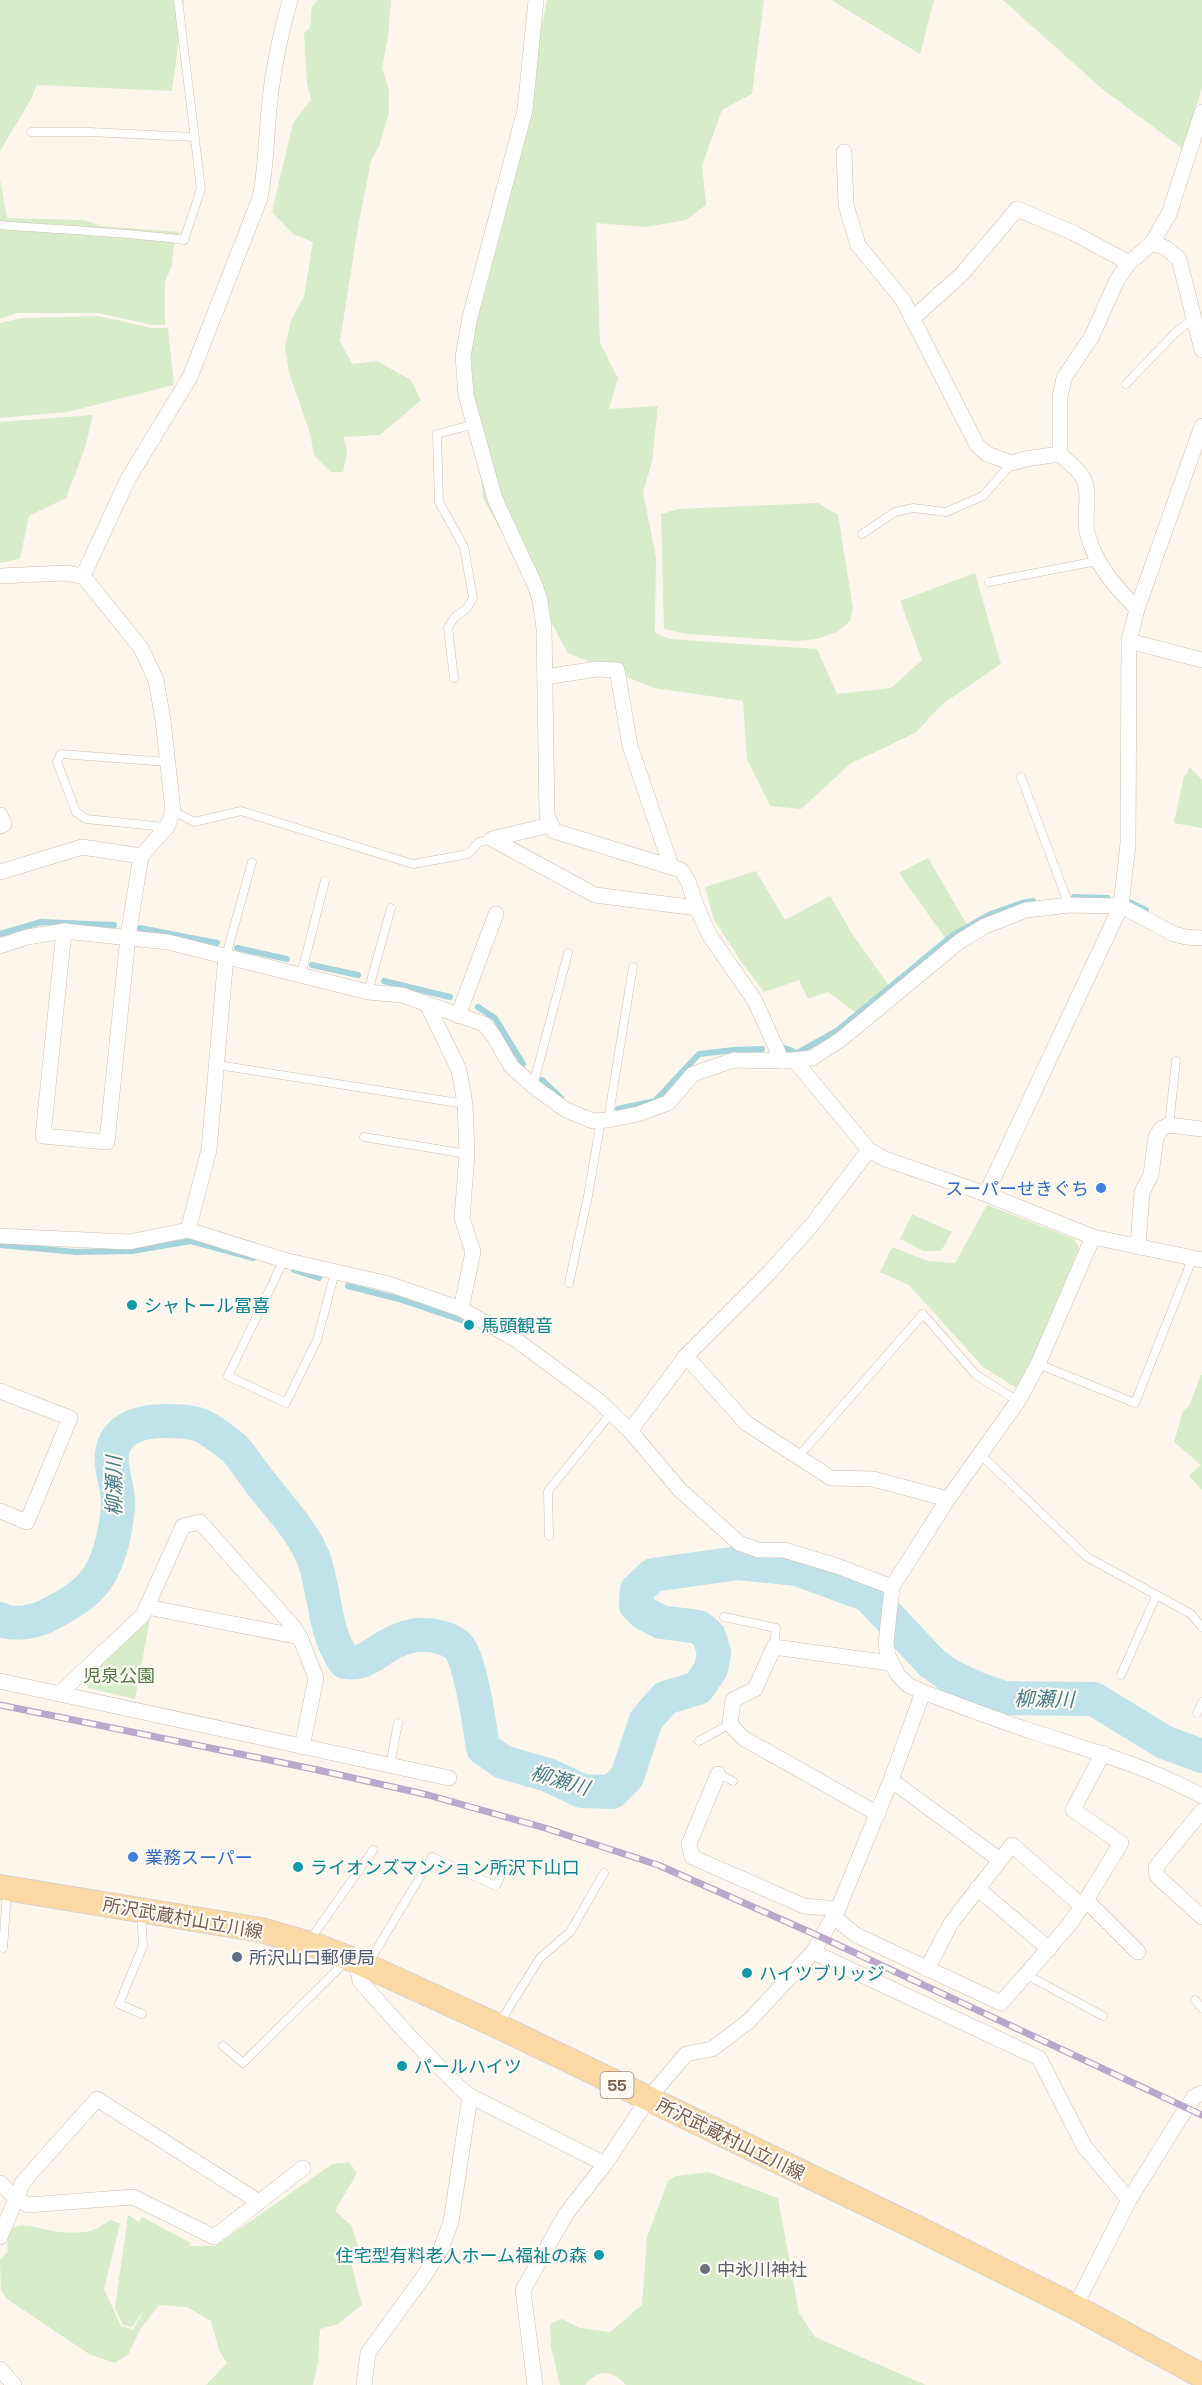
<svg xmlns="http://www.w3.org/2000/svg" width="1202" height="2385" font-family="'Space Grotesk','Noto Sans JP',sans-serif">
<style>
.green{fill:#d8ecc9}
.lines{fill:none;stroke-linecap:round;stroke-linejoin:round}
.stream{stroke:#a5d3da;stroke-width:6}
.river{stroke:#bfe3e8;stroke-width:34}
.lane-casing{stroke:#d1beb0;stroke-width:9}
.street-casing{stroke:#d1beb0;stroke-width:16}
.primary-casing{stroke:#dad1cd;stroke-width:26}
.lane{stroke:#fff;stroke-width:8}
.street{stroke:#fff;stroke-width:15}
.primary{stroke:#fbd9a5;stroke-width:24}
.rail-casing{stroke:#b9a8c9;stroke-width:7}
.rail{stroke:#fffaf3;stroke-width:4.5;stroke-dasharray:14;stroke-linecap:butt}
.shop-dot{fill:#3f7fe0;stroke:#fffaf3;stroke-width:2}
.culture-dot{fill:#0f9aa8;stroke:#fffaf3;stroke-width:2}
.service-dot{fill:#5c6f8a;stroke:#fffaf3;stroke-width:2}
.worship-dot{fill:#6b7280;stroke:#fffaf3;stroke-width:2}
.labels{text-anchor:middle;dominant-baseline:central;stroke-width:4.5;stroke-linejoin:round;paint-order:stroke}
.shield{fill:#fffaf3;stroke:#a28b7f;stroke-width:1.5}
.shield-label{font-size:16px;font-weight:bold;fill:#7a5c4d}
.shop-label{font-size:18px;fill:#366cbe;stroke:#fffaf3;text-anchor:end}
.culture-label{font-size:18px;fill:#0d838f;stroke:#fffaf3;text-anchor:start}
.park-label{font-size:18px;fill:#537a41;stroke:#fffaf3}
.street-label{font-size:18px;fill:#7a5c4d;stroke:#fffaf3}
.service-label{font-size:18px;fill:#4e5e75;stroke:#fffaf3;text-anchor:start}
.worship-label{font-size:18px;fill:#5b616d;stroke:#fffaf3;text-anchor:start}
.water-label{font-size:20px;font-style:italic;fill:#437c86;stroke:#fffaf3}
</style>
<rect width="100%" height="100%" fill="#fdf6ec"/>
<g class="green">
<path d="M0,0H184L172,91L37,85L31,99L0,151Z"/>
<path d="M318,0H391L388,37L382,68L389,90V113L379,146L371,161L358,227L340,341L352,364L377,361L411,380L421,400L380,435L344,437L347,453L343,472H331L314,455L310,433L289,373L285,346L291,321L304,296L313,242L293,234L272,212L293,123L311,100L307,84L304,33L310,27L312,6Z"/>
<path d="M547,0H764L752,94L722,110L702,166L706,205L686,220L646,227L596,223L600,343L618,378L609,409L658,406L652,462L643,492L656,557L655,633L669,639L817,649L837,694L891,688L922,660L900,601L975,573L1001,664L944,703L915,733L850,764L801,809L770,806L747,759L743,701L654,688L568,653L483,498L470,347L502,229Z"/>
<path d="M831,0H934L920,54Z"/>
<path d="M1003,0H1202V88L1183,149L1101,88Z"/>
<path d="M0,179L7,218L84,220L101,226L180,232L174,244L172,265L165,282V325H152L98,313H17L0,319Z"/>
<path d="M99,316L152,328H168L174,385L67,412L0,418V323L21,318Z"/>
<path d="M93,415L85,448L66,498L29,516L20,559L0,563V422Z"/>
<path d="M818,503L838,515L853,608L850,621L837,632L816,639L797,641L687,634L664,629L661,514L678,509Z"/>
<path d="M1190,767L1202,780V828L1174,823L1184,775H1186Z"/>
<path d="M928,858L967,925L945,938L899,873Z"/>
<path d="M756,871L785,920L830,896L853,935L889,986L856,1013L828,992L808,999L799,980L764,992L740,960L714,920L705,887Z"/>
<path d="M987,1205L1074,1239L1079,1248L1038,1352L1018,1389L983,1367L909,1285L880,1272L892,1247L928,1261L955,1263Z"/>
<path d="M912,1214L952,1232L941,1251H923L900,1239Z"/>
<path d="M1201,1375H1202V1490L1189,1476L1201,1465L1174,1442L1183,1411L1189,1406Z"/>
<path d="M150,1619L135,1699L88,1688L86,1681L89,1675Z"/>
<path d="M349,2162L357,2173L335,2211L351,2225L358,2245L351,2263L362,2305L338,2324L320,2329L318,2362L313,2385H206L227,2363L219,2350L211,2321L187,2307L159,2305L141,2328L128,2355L114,2363L89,2354L7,2299L1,2290L0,2260L8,2251C3,2214 32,2227 53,2231C63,2233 81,2233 91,2231C97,2229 105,2223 111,2220L120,2224L104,2289L121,2326L133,2330L146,2307L132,2327L123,2325L115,2308L128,2215L139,2222L142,2217L191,2243L189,2246H215L332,2164Z"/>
<path d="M708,2172L778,2198L799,2313L815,2337L926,2385H626C611,2369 599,2369 585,2385H560L551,2347L550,2324L562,2319L580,2328L610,2332L642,2305L647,2237L668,2181L676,2176Z"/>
</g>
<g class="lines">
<g class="stream">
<path d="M1074,897L1108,898"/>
<path d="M1127,901L1146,910"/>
<path d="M140,928L217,943"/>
<path d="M0,934L41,922L114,925"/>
<path d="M237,948L287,959"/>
<path d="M312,965L358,975"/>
<path d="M384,981L450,997"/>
<path d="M478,1007L495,1018L523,1064"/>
<path d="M785,1048L797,1053L838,1030L953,935L991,914L1022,903L1033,901"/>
<path d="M542,1080L561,1098"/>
<path d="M618,1109L655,1101L699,1054L734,1050L762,1049"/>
<path d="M0,1245L76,1252L132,1251L191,1241L253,1258"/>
<path d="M294,1270L319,1278"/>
<path d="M348,1286L399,1299L464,1321"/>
</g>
<path class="river" d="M0,1619C14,1627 39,1621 52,1613C89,1594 103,1580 113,1539C115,1528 118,1515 118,1503C118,1483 107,1465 114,1445C122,1426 145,1421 164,1421C176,1421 189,1421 200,1425C212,1430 224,1440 234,1448C243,1458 251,1470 259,1481C276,1503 308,1537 315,1563C326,1597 324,1633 345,1662C363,1665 372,1655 387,1646C399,1639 413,1634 426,1635C436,1635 449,1639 457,1645C470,1655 480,1728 483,1748L503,1762L548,1775L582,1791L612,1792L627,1777L646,1720L665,1698L698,1688L711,1669L714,1652L709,1636L699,1627L661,1622L644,1613L636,1605L637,1590L653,1575L738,1563L797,1569L868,1595L932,1663L950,1676L978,1689L1004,1698L1094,1699L1164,1742L1202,1756"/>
<g class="lane-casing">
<g id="lane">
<path d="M31,132H89L194,137"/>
<path d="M0,225C61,230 123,232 184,240L201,189L178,0"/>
<path d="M1126,384L1175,333L1193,319"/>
<path d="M862,534L895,512L913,508L946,512L983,496L1012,463"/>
<path d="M989,582L1097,561"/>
<path d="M454,678L448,628L454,618L467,608L473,598L464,547L439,502L437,434L475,424"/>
<path d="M1021,777L1069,905"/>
<path d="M173,811L194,822L241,811L413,864L468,854L479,842L492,839"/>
<path d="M165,827L86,819L76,812L57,762L61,754L167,762"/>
<path d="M226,956L252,862"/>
<path d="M301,975L325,881"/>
<path d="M368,992L391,908"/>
<path d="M218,1065L465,1104"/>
<path d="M533,1086L568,953"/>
<path d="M608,1120L633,967"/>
<path d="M1169,1125L1176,1061"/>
<path d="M364,1137L467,1154"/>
<path d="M284,1260L228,1376L286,1403L317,1340L335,1272"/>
<path d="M569,1283L588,1196L601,1120"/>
<path d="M1038,1364L1135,1403L1193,1257"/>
<path d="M981,1455L1087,1557L1191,1614L1202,1627"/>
<path d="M798,1457L923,1314L976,1375L1018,1401"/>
<path d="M549,1536L548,1491L612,1412"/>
<path d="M724,1617L776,1628L774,1647"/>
<path d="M1121,1675L1156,1596"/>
<path d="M1197,1713L1202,1702"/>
<path d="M699,1741L730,1724"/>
<path d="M390,1765L398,1723"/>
<path d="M718,1774L733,1781"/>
<path d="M141,1912L143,1946L119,2004L142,2014"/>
<path d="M310,1940L373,1850"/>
<path d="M3,1948L7,1892"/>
<path d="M369,1962L432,1857L496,1886L504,1868"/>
<path d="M1027,1975L1103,2016"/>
<path d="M1195,2000L1202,2008"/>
<path d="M500,2022L540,1958L570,1932L604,1873"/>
<path d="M223,2046L243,2063L345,1962"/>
</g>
</g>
<g class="street-casing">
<g id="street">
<path d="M536,0L525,110L470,317L463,357L466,395L495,499L535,585L540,600L544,628L547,815L554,831L681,870L688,881L697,908L710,936L755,1001L782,1061"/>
<path d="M844,152L846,205L858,245L903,300L977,445L987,454L1012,463L1025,459L1060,454"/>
<path d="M1152,243L1166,248L1179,259L1202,350"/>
<path d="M912,319L962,274L1017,209L1074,233L1129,263"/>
<path d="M0,576L65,573L83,576L141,648L156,680L163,720L173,811L167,827L141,856L128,937L107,1142L43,1136L64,931"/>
<path d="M83,576L128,479L190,377L260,198C266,169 266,140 269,110C272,73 280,36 290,0"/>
<path d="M1137,609C1115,586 1095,565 1087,532C1084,517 1089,501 1086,486C1084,473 1069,463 1060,454V397L1064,378L1092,336L1117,280L1129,263L1152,243L1169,214L1202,112"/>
<path d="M1129,641L1202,660"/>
<path d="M545,677L597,669L617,670L630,746L671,866"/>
<path d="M0,815L4,824L0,826"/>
<path d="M550,825L492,839L595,895L697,908"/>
<path d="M0,872L82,847L141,856"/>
<path d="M0,946L27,937L64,931L168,942L368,992L402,995L484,1024L493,1035L511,1066L533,1086L566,1110L593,1121L608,1120L638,1114L668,1103L693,1074L734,1060L782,1061L812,1058L840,1040L960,941L985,926L1026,910L1069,905L1121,906L1174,934L1186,937L1202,938"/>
<path d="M427,1004L459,1070L465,1104L467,1154L462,1218L473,1252L461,1309"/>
<path d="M458,1016L496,914"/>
<path d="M795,1061L869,1150L885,1159L986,1194L1093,1237L1202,1260"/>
<path d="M986,1194L1121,906L1128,844L1129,641L1137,609L1202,426"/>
<path d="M188,1230L209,1150L226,956"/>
<path d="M0,1236L129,1242L188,1230L284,1260L389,1284L461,1309L515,1339L599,1401L630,1431L680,1490L739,1543L758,1550H784L837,1566L892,1587"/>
<path d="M1138,1247L1142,1192L1151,1175L1156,1137L1161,1129L1169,1125L1202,1129"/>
<path d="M686,1356L746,1423L831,1478L873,1479L948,1499"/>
<path d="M0,1391L70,1418L27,1522L0,1511"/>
<path d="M630,1431L686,1356L769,1273L811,1226L869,1150"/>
<path d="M147,1607L300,1637"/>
<path d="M0,1681L449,1778"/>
<path d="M923,1692C959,1705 994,1719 1031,1731C1092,1751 1144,1765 1202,1796"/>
<path d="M59,1694L143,1615L183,1526L200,1522L292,1625L300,1637L316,1678L302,1747"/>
<path d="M718,1774L689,1844L692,1857L804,1906L838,1909"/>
<path d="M891,1780L1000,1860"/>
<path d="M1202,1811L1156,1867L1157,1876L1202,1917"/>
<path d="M878,1814L743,1738L730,1724L733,1700L755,1689L774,1647L890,1663"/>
<path d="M977,1888L1049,1949"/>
<path d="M1086,1900L1121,1843L1073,1810L1103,1753"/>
<path d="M835,1918L856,1935L1001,2003L1069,1925L1086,1900L1138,1952"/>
<path d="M813,1952L1039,2058L1084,2146L1129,2200"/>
<path d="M356,1961L360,1981L409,2036L461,2089L470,2096L605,2164"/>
<path d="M927,1969L951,1923L1012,1845L1082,1906"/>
<path d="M0,2183L17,2199L28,2205L133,2197L214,2237L303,2168"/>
<path d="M0,2237L23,2182L97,2099L259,2202"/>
<path d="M1075,2307L1129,2200L1182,2115L1194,2097L1202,2093"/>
<path d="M0,2369L14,2385"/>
<path d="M364,2385L368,2353L424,2276L441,2249L451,2222L470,2096"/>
<path d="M535,2385L523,2290L566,2214L605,2164L648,2099L686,2054L712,2049L749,2021L813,1952L838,1909L891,1780L923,1692L908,1685L898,1675L888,1656L886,1643L892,1587L948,1499L1018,1401L1038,1364L1093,1237"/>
</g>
</g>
<g class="primary-casing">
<path id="primary" d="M0,1887L261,1930L320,1947L356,1961L498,2026L915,2227L1075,2307L1202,2376"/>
</g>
<use href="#lane" class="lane"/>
<use href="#street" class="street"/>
<use href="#primary" class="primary"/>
<g class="rail-casing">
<path id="rail" d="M0,1705L318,1770L428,1795L545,1828L658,1865L821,1937L1202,2115"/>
</g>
<use href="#rail" class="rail"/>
</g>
<g class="shop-dot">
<circle cx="1101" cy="1188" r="6"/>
<circle cx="133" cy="1857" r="6"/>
</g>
<g class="culture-dot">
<circle cx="132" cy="1305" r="6"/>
<circle cx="469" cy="1325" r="6"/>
<circle cx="298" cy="1867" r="6"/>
<circle cx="747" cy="1973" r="6"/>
<circle cx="402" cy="2066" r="6"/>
<circle cx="599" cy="2255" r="6"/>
</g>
<circle class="service-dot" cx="237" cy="1957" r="6"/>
<circle class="worship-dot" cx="705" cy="2269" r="6"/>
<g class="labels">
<rect class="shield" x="600.5" y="2072" width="33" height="26" rx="4.5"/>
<g class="shield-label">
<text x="617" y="2085">55</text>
</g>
<g class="shop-label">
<text x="1089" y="1188">スーパーせきぐち</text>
<text x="145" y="1857" text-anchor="start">業務スーパー</text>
</g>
<g class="culture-label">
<text x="144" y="1305">シャトール冨喜</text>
<text x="481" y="1325">馬頭観音</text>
<text x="310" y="1867">ライオンズマンション所沢下山口</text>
<text x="759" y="1973">ハイツブリッジ</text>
<text x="414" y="2066">パールハイツ</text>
<text x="587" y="2255" text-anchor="end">住宅型有料老人ホーム福祉の森</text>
</g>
<g class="park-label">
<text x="119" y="1675">児泉公園</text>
</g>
<g class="street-label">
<text transform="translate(183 1918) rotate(10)">所沢武蔵村山立川線</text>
<text transform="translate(731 2139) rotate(26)">所沢武蔵村山立川線</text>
</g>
<g class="service-label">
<text x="249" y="1957">所沢山口郵便局</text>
</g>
<g class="worship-label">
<text x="717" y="2269">中氷川神社</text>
</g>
<g class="water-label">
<text transform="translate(114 1486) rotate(-90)">柳瀬川</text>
<text transform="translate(1044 1699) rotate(1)">柳瀬川</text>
<text transform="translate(560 1780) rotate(17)">柳瀬川</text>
</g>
</g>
</svg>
